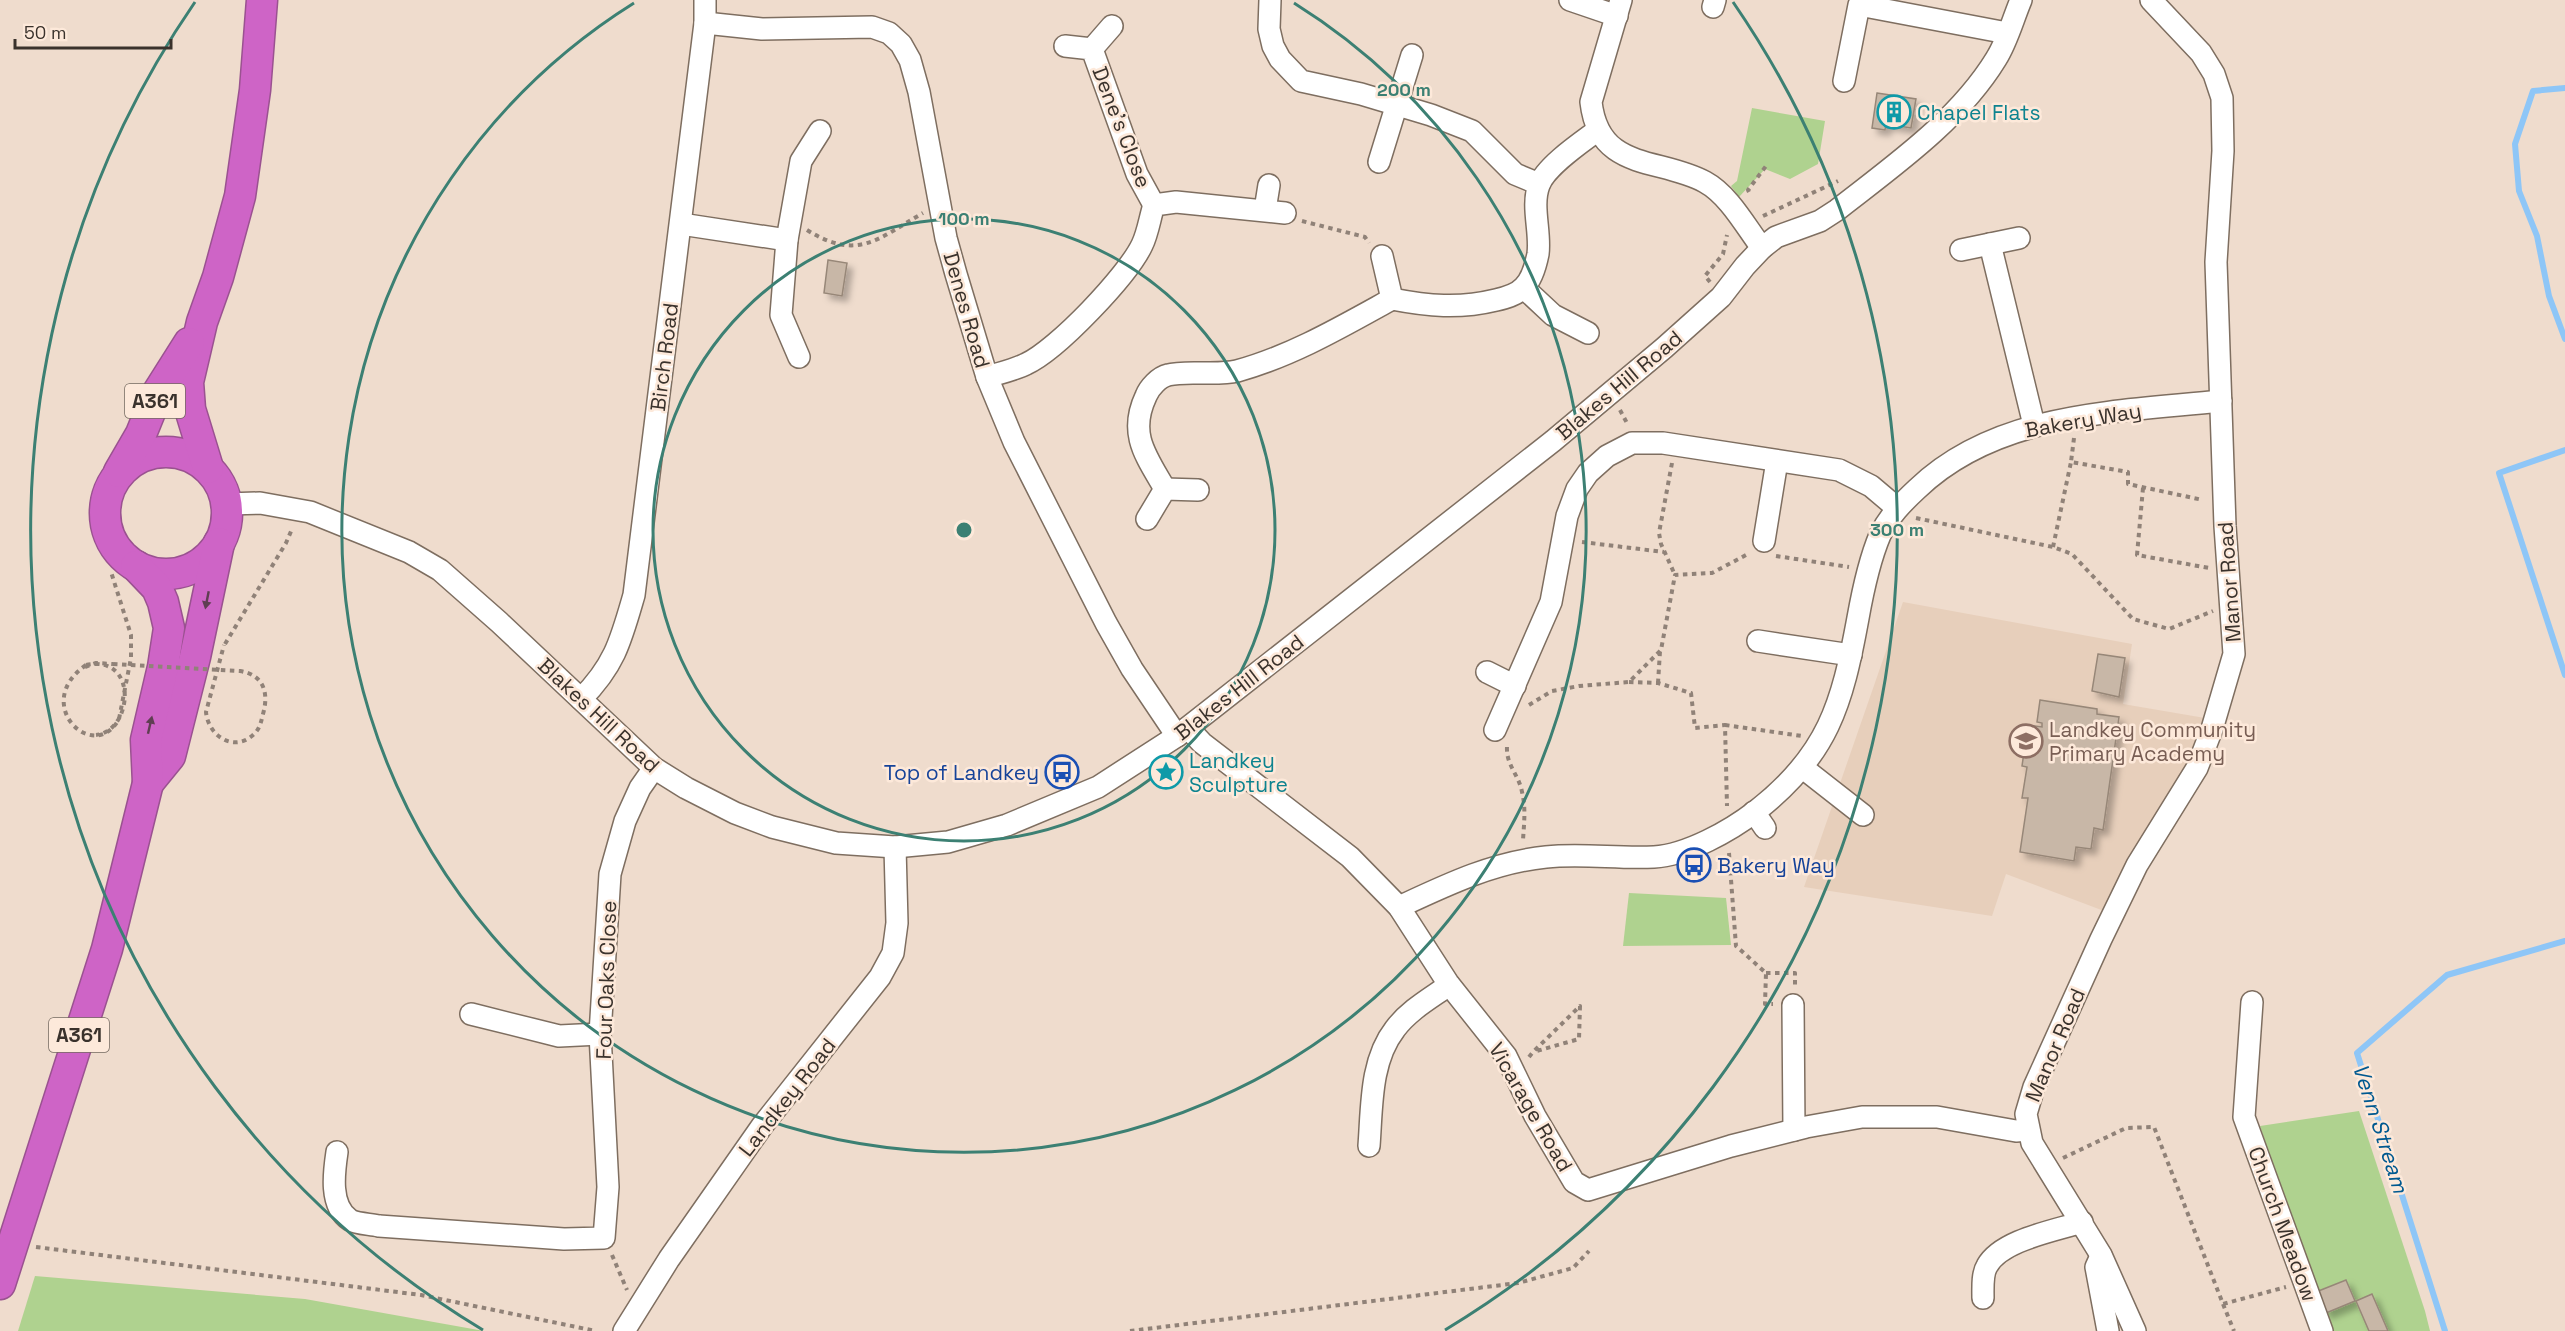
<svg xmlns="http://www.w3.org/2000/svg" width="2565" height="1331" font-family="'Space Grotesk',sans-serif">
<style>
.built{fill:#e7cfbb}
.green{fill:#afd28f}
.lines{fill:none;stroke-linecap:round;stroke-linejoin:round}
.stream{stroke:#8ec6f7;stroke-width:6}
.building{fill:#c8b7a7;stroke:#978778;stroke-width:1.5;filter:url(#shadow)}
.minor-casing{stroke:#7e6e60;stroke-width:24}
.highway-casing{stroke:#9a5290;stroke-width:33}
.path{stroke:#908278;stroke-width:4;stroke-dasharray:4.5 4.5;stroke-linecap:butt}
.minor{stroke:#fff;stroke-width:21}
.highway{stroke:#ce64c6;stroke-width:30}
.path-bridge{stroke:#908278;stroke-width:4;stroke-dasharray:4.5 4.5;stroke-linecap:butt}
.oneway{fill:#5f3e52}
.ring{fill:none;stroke:#3c8073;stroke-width:3}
.labels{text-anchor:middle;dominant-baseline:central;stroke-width:5;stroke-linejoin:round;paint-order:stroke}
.shield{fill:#fde9da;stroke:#746960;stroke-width:1.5}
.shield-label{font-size:20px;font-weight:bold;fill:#3a322c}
.culture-label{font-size:21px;fill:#0d838f;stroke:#fde9da;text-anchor:start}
.street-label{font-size:21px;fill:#3a322c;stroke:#fde9da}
.education-label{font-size:21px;fill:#785e54;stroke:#fde9da;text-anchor:start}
.transit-label{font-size:21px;fill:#164399;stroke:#fde9da;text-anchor:end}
.water-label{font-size:22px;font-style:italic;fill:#005990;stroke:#fde9da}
.centre{fill:#3c8073;stroke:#fde9da;stroke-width:3}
.ring-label{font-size:18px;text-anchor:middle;font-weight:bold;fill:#3c8073;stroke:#fde9da;stroke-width:5;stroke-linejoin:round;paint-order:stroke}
</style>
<defs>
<filter id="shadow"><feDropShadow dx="5.5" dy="5.5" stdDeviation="3" flood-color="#0004"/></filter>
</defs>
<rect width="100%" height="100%" fill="#efdccd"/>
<path class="built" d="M1903,602L2132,644L2123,704L2205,718L2187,764L2104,911L2006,874L1992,916L1804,887Z"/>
<g class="green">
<path d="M1752,108L1825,121L1818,164L1790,179L1765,169L1739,197L1731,186L1737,181Z"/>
<path d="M1629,893L1726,898L1731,945L1623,946Z"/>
<path d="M2359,1111L2425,1311L2430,1331H2328L2260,1126Z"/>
<path d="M35,1276L305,1299L484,1331H18Z"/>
</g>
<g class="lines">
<g class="stream">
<path d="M2565,88L2533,91L2515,144L2519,191L2537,236L2549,296L2565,339"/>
<path d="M2565,450L2499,473L2565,675"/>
<path d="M2445,1331L2357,1053L2447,975L2565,941"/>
</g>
</g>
<g class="building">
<path d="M1877,93L1916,99L1911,128L1886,124L1885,130L1872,128Z"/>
<path d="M828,260L847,263L842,296L824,293Z"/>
<path d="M2098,654L2125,658L2119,697L2092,691Z"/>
<path d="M2040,700L2097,709V714L2119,717L2103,830L2094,828L2091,849L2076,847L2074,861L2020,852L2028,798H2022L2027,767L2022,766L2028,725L2042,727V723L2037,722Z"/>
<path d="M2346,1280L2355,1301L2326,1313L2316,1292Z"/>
<path d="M2372,1294L2388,1331H2369L2356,1301Z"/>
</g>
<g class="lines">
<g class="minor-casing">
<g id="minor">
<path d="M1270,0L1269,29L1273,46L1280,59L1301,81L1361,94L1431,115L1472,131L1515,174L1539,184"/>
<path d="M1570,0L1617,16"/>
<path d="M1621,0L1591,102C1599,172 1659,157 1705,182C1729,195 1746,227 1762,248"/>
<path d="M1713,7L1715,0"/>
<path d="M705,23L762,29L872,27L889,33L901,44L910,60L919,92L946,238L956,274L987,377L1014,442L1106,623L1132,669L1177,736"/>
<path d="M1065,46L1092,49L1137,174L1154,205"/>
<path d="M1092,49L1112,26"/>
<path d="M1844,81L1859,5L2007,33"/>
<path d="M1379,162L1412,55"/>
<path d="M1265,210L1269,185"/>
<path d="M681,224L787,240"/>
<path d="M1990,244L2034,425"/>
<path d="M1961,250L2019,238"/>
<path d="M1382,256L1392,299C1428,306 1459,309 1496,300C1505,298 1517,295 1524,287C1532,279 1536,264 1538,254C1541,232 1531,206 1539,185C1546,166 1582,142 1598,130"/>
<path d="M1524,288L1553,315L1588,333"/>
<path d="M799,357L781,315L787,240L801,161L820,131"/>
<path d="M987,377C1000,373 1014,370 1026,364C1057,350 1128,275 1142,245C1148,233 1150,217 1154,205L1176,202L1285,213"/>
<path d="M1165,489C1146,456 1128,434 1146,396C1149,388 1159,377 1168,375C1185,370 1217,376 1237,371C1292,356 1343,326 1392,299"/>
<path d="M227,504L260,503L310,512L409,552L440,570L499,622L654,768L686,788L735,813L772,827L836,843L895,847L948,842L1007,825L1098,787L1177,736L1553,441L1664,348L1721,297L1745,266L1762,248L1776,237L1820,221L1837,210C1893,166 1958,121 1996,59C2007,42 2013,19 2021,0"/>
<path d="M1147,519L1165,489L1198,490"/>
<path d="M1764,541L1777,461"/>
<path d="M1758,641L1851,655"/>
<path d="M1487,672L1515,686"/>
<path d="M581,699C615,665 621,640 634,595L705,23V0"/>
<path d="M1188,728L1202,743L1350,857L1399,907L1448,983L1506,1056L1535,1116L1574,1182L1588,1190L1731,1146L1806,1127L1862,1117H1937L2016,1131L2028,1130"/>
<path d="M1495,730L1551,602L1567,516L1577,489L1588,473L1607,456L1632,443H1663L1839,470L1871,486L1897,508"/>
<path d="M1803,768L1863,815"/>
<path d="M1754,812L1765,828"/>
<path d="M1399,907C1446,885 1494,862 1546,857C1582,853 1618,859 1654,857C1687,855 1730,831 1756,811C1828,755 1842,705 1858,618C1863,590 1869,561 1880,535C1889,516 1903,502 1917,489C1997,412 2117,412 2221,401"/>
<path d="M2252,1002L2244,1117L2322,1331"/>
<path d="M1793,1005L1794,1130"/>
<path d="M471,1014L559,1036L600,1034"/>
<path d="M1369,1146C1372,1107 1370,1061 1395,1029C1409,1010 1431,998 1449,985"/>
<path d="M337,1152C334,1172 329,1206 350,1220C357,1224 371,1224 379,1226L564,1239L604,1238L608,1187L600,1034L610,874L625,821L640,788L654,768"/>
<path d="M2101,1256L2096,1267L2108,1331"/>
<path d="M1983,1298C1983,1289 1982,1274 1987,1266C2001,1240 2054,1231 2082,1222"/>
<path d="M624,1331L669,1259L762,1126L880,977L893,953L897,923L895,847"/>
<path d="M2135,1331L2101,1255L2032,1143L2026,1114L2034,1087L2101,939L2137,865L2197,768L2212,729L2234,654L2225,526L2216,262L2223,151L2222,98L2214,74L2201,53L2151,0"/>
</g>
</g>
<g class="highway-casing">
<g id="highway">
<circle cx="166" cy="513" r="61"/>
<path d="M208,468L190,409L188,382L202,322L218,277L240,196L255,90L262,0"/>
<path d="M119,472L141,434L158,392L189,343"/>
<path d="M148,783L170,756L195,657L219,543"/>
<path d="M0,1284L107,949L148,783L146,740L163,667L169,628L163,602L157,588L136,566"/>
</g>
</g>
<g class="path">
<path d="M1749,192L1748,190L1766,166"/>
<path d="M1763,216L1838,181"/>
<path d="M1302,221L1365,237L1369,243"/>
<path d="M807,230C858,262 879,238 923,213"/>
<path d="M1710,282L1705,276L1723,254L1727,235"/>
<path d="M1620,410L1628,425"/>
<path d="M2074,438L2071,462L2128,472V484L2203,500"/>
<path d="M1672,463L1659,533L1661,544L1675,575"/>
<path d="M2143,488L2137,555L2209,568"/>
<path d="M1916,518L2053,547L2072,554L2133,619L2169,629L2213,611"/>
<path d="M110,535L111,562"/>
<path d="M1582,542L1664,552"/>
<path d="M2053,547L2071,462"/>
<path d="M1776,556L1849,567"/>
<path d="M225,644L286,543L292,529"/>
<path d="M86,665C30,704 94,765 119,719L131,658V635L111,572"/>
<path d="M85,667L96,663L113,664"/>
<path d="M1629,682L1658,683L1691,693L1695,728L1725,725L1727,806"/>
<path d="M1658,683L1660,651"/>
<path d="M1529,705L1552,691L1579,686L1629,682L1661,650L1675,575L1712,573L1748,554"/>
<path d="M1725,725L1802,736"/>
<path d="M1507,747C1506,765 1519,775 1522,792C1526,808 1524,824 1523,840"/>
<path d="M1729,853L1736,946L1766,973L1765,1004H1773"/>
<path d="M1766,973H1795V985"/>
<path d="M1529,1057L1533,1052L1580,1006L1579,1039L1533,1052"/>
<path d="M2063,1158L2126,1128L2154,1127L2223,1304L2286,1287"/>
<path d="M36,1247L421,1295L596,1331"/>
<path d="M612,1255L627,1290"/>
<path d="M2223,1304L2234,1331"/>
<path d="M1130,1331L1518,1283L1573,1268L1589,1251"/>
</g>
<use href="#minor" class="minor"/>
<use href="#highway" class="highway"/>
<g class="path-bridge">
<path d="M113,664L240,671C264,675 269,693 263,714C261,722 260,729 253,735C233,753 208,735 206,712L224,645"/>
<path d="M86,665C139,654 133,731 96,735"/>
</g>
</g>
<defs><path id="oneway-solid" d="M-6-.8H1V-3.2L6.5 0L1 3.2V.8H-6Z" transform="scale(1.5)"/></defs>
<g class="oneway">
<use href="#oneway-solid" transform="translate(207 600) rotate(101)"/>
<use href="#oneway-solid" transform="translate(150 725) rotate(-77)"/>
</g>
<g class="ring">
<circle cx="964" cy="530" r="311"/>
<path d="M1294 3A622 622 0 1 1 634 3"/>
<path d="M483 1330A933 933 0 0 1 195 2M1733 2A933 933 0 0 1 1445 1330"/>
</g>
<defs>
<g id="building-ring" transform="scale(1.725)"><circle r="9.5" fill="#fde9da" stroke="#0f9aa8" stroke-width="1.5"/><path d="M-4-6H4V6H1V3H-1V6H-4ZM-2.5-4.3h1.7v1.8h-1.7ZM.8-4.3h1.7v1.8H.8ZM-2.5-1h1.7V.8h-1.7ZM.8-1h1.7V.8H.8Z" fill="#0f9aa8"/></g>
<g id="school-ring" transform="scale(1.725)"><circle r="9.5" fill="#fde9da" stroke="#8d6e63" stroke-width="1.5"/><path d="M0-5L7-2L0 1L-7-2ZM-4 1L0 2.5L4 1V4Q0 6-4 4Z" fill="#8d6e63"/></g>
<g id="bus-ring" transform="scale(1.725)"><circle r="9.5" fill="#fde9da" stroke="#1a4fb4" stroke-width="1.5"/><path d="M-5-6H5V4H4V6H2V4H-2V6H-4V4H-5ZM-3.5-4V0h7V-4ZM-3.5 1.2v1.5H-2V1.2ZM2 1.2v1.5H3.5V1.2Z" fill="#1a4fb4"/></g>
<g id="sight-ring" transform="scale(1.725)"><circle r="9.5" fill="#fde9da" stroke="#0f9aa8" stroke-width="1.5"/><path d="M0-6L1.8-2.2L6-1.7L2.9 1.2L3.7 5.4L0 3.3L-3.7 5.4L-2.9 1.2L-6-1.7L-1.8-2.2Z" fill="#0f9aa8"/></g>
</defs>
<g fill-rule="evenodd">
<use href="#building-ring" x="1894" y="112"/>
<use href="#school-ring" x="2026" y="741"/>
<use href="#bus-ring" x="1062" y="772"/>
<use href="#sight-ring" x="1166" y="772"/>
<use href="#bus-ring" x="1694" y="865"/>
</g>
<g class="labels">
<g class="shield">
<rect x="125" y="384" width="60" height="34" rx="4.5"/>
<rect x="49" y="1018" width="60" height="34" rx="4.5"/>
</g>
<g class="shield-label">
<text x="155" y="401">A361</text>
<text x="79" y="1035">A361</text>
</g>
<g class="culture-label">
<text x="1917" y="112">Chapel Flats</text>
<text x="1189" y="760">Landkey<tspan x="1189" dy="24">Sculpture</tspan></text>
</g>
<g class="street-label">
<text transform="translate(1122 127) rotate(69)">Dene's Close</text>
<text transform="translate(967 310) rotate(74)">Denes Road</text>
<text transform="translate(664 357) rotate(-83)">Birch Road</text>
<text transform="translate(1619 385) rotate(-40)">Blakes Hill Road</text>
<text transform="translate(2083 420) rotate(-10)">Bakery Way</text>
<text transform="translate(2229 582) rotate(-94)">Manor Road</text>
<text transform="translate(1239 687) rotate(-38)">Blakes Hill Road</text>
<text transform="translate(599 715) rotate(43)">Blakes Hill Road</text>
<text transform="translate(606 980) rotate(-88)">Four Oaks Close</text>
<text transform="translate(2055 1045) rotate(-67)">Manor Road</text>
<text transform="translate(787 1097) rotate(-52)">Landkey Road</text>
<text transform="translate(1531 1107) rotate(60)">Vicarage Road</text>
<text transform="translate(2283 1224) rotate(70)">Church Meadow</text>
</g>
<g class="education-label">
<text x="2049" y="729">Landkey Community<tspan x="2049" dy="24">Primary Academy</tspan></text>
</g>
<g class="transit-label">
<text x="1039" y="772">Top of Landkey</text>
<text x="1717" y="865" text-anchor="start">Bakery Way</text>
</g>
<g class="water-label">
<text transform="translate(2381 1128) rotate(72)">Venn Stream</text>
</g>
</g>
<circle cx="964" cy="530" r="9" class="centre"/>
<g class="ring-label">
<text x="1404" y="96">200 m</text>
<text x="964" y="225">100 m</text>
<text x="1897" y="536">300 m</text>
</g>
<path d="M15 39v9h156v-9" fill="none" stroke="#3a322c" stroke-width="3"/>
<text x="24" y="39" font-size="18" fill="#3a322c" stroke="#fde9da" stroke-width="4.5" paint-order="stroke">50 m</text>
</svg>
